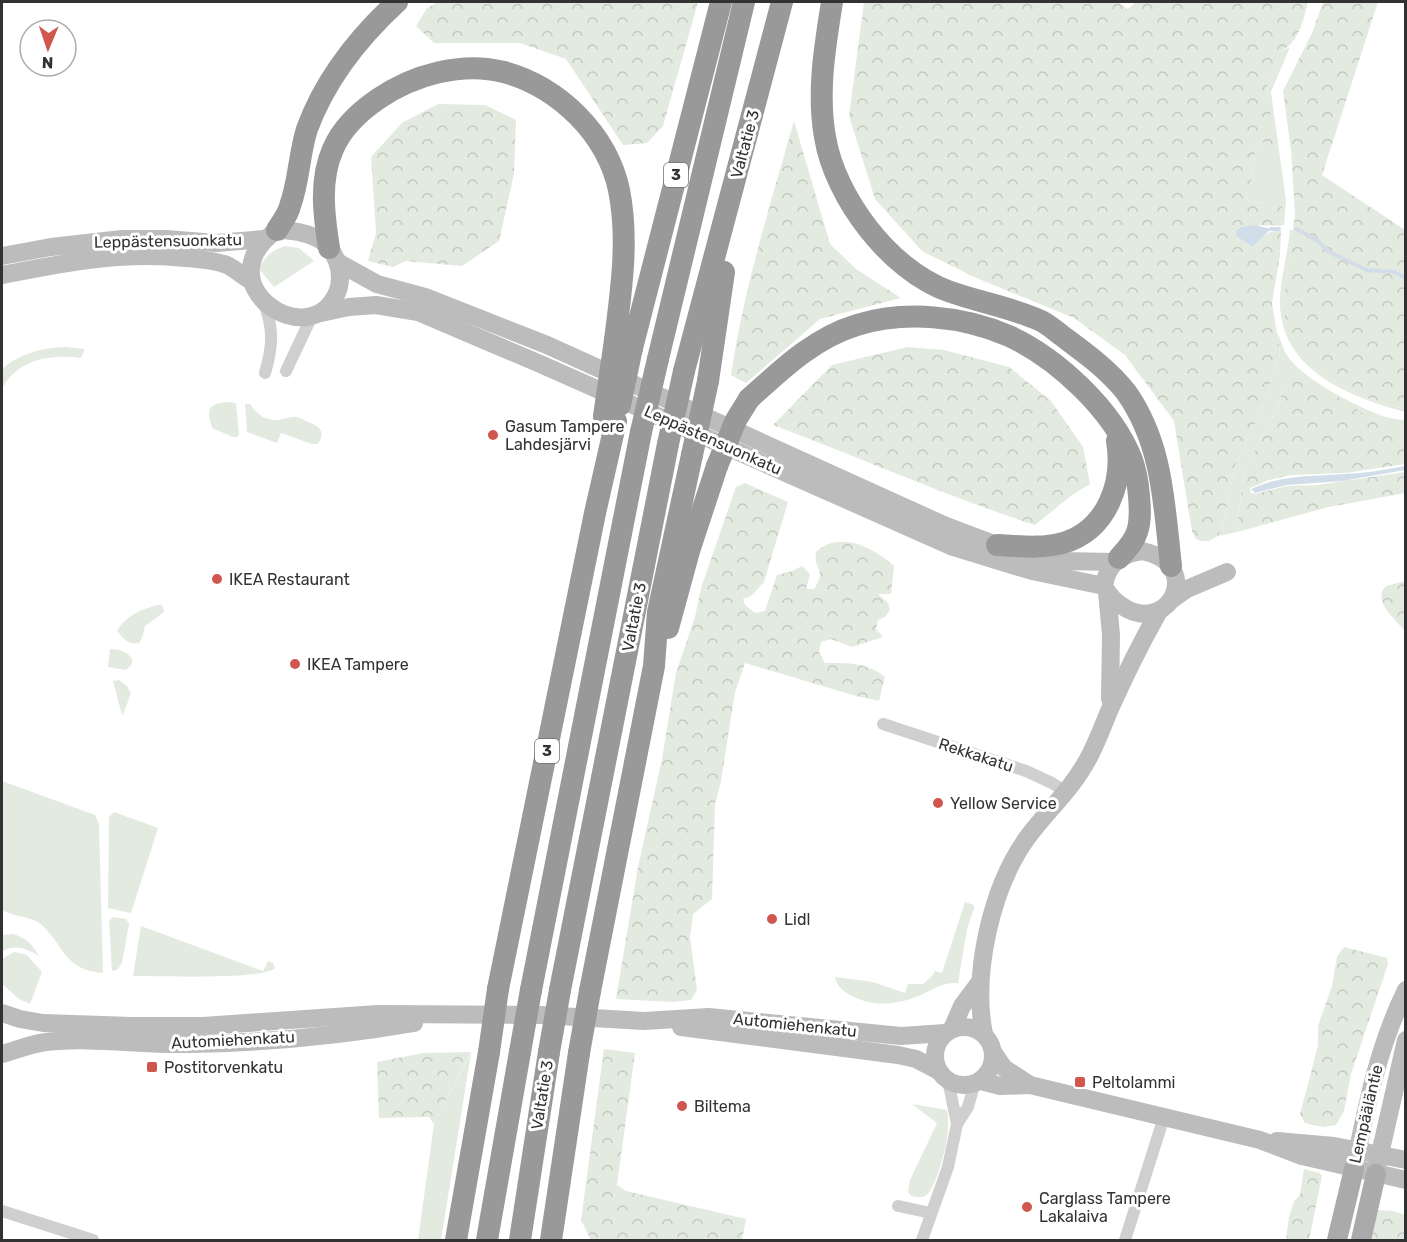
<svg xmlns="http://www.w3.org/2000/svg" width="1407" height="1242" font-family="Rubik,sans-serif">
<style>
.green{fill:#e3eadf}
.forest{fill:url(#forest-crowns)}
.water{fill:#d2ddea}
.lines{fill:none;stroke-linecap:round;stroke-linejoin:round}
.stream{stroke:#d2ddea;stroke-width:4}
.street{stroke:#cfcfcf;stroke-width:12}
.secondary{stroke:#bcbcbc;stroke-width:18}
.primary{stroke:#aaa;stroke-width:20}
.highway{stroke:#999;stroke-width:22}
.highway-bridge{stroke:#999;stroke-width:22}
.poi-dot{fill:#d0574d;stroke:#fff;stroke-width:2}
.labels{text-anchor:middle;dominant-baseline:central;stroke-width:6;stroke-linejoin:round;paint-order:stroke}
.shield{fill:#fff;stroke:#707070;stroke-width:1.5}
.shield-label{font-size:15px;font-weight:bold;fill:#323232}
.street-label{font-size:16px;fill:#323232;stroke:#fff}
.poi-label{font-size:16px;fill:#323232;stroke:#fff;text-anchor:start}
</style>
<defs>
<pattern id="forest-crowns" width="20" height="18" patternUnits="userSpaceOnUse" patternTransform="scale(1.5)"><rect width="20" height="18" fill="#e3eadf"/><path d="M2 6a3 3 0 1 1 6 0M12 15a3 3 0 1 1 6 0" fill="none" stroke="#c3c9c0"/></pattern>
</defs>
<rect width="100%" height="100%" fill="#fff"/>
<g class="green">
<path d="M1290,47L1271,92L1286,201L1284,225L1279,226L1282,220L1268,203L1250,202L1246,194L1251,184L1257,141L1265,143L1268,82L1280,52Z"/>
<path d="M1290,230H1293L1283,306L1309,365L1335,382L1370,399L1405,409V412C1351,397 1281,371 1280,303C1280,279 1288,254 1290,230Z"/>
<path d="M285,246L299,248L314,261L274,287L259,269C265,256 271,251 285,246Z"/>
<path d="M1277,333C1281,339 1282,347 1286,354C1302,379 1355,406 1383,416C1390,419 1398,419 1405,420V428L1392,427L1360,413L1336,397L1285,385L1276,411L1246,468L1242,486L1237,532L1218,536L1223,525L1235,466L1265,401L1280,353Z"/>
<path d="M66,347L85,349L81,358C51,354 17,359 2,389V369C21,353 41,348 66,347Z"/>
<path d="M226,402L236,403L239,435L237,437H233L212,428C207,412 206,404 226,402Z"/>
<path d="M245,404H250C255,411 260,417 269,419C277,422 284,418 292,417C297,416 302,419 306,421C318,426 327,430 318,444H312L281,433L277,443L247,432Z"/>
<path d="M157,605H162L164,612L145,626L142,638L139,643C128,645 124,639 117,631C127,615 140,610 157,605Z"/>
<path d="M110,649C120,650 126,650 132,659V664L126,670L108,667Z"/>
<path d="M119,680L127,686L131,693L123,715H122L113,681Z"/>
<path d="M2,781L95,815L99,824L103,973C64,970 65,947 42,925C32,916 13,917 2,910Z"/>
<path d="M114,812L158,828L131,913L108,908L109,817Z"/>
<path d="M965,902L974,905V908L967,929L958,983C944,982 935,988 923,994C899,1005 873,1008 850,995C843,991 836,985 835,977L873,982L905,993L908,984H923L932,976L935,971L942,973Z"/>
<path d="M113,917L126,919L129,924L122,963L117,970L112,971L109,921Z"/>
<path d="M141,926L263,971L268,961L273,963L275,968C265,980 155,976 133,976Z"/>
<path d="M13,934C26,938 32,944 39,956C25,948 17,944 2,951V935Z"/>
<path d="M14,952L27,955L42,972L30,1004L19,999L2,984V959Z"/>
<path d="M471,1053L441,1240H418L434,1124Z"/>
<path d="M912,1104L947,1110C948,1117 949,1123 948,1129C948,1142 936,1191 925,1196C921,1198 916,1197 911,1196L908,1192L910,1180L937,1123Z"/>
</g>
<g class="forest">
<path d="M438,2H698L663,126L647,143L623,145L566,59L520,43H434L416,26L427,8Z"/>
<path d="M864,2H1118L1128,9L1136,2H1308C1303,21 1299,42 1280,52L1268,82L1267,95L1277,149L1269,150L1265,143L1257,141L1251,184L1246,194L1250,202L1268,203L1282,199V220L1279,226L1259,225L1236,236L1253,247C1263,239 1265,230 1281,231L1280,255L1272,303L1280,353L1265,401L1235,466L1223,525L1218,536L1209,541H1200L1195,538L1192,531L1174,421L1125,355L1074,318L974,277L922,251L875,199L849,116Z"/>
<path d="M1323,2H1378L1322,175L1405,230V409L1370,399L1335,382L1309,365L1295,347L1287,326L1283,306L1295,214L1291,150L1283,91L1312,33Z"/>
<path d="M438,104L485,105L516,120L514,174L499,241L462,266L406,261L393,267L368,261L376,233L371,157L402,123Z"/>
<path d="M794,121L830,244L856,269L901,298L820,319L746,383L731,375C744,288 770,205 794,121Z"/>
<path d="M907,347L944,350L1009,367L1051,401L1083,447L1090,484L1072,495L1035,525C946,496 861,458 773,425L832,365Z"/>
<path d="M1299,378C1338,388 1364,425 1405,428V464L1346,473L1291,475L1269,480L1250,488L1251,493L1255,494L1287,486L1317,485L1405,472V493L1329,507L1237,532L1242,486L1246,468L1276,411L1285,385L1291,379Z"/>
<path d="M745,483L788,502L764,582L751,596L743,599L745,605L755,613L765,611L777,575L792,571L802,566L810,574L806,589H814C828,567 813,573 816,552C840,530 874,548 894,566L891,594H878L888,603L890,610L885,617L878,620L876,629L883,637L852,647L831,639L821,642L819,652L825,663C848,663 866,662 885,677L879,701L856,696L745,663L735,692L721,781L715,804L712,899L693,914L690,937L697,990L691,1000L673,1002L616,999L638,867L662,759L676,673L695,617L701,588L736,487Z"/>
<path d="M1405,581H1406L1405,631C1396,620 1371,600 1386,586Z"/>
<path d="M1344,947L1387,958L1388,964L1351,1074L1344,1111L1336,1125L1323,1127L1305,1123L1300,1114L1318,1046V1026L1332,986L1337,957Z"/>
<path d="M604,1049L635,1053L617,1185L626,1191L746,1219L742,1240H591L581,1220Z"/>
<path d="M471,1052L434,1124L429,1117L379,1118L377,1062L423,1053Z"/>
<path d="M1304,1169L1320,1173L1322,1176L1309,1240H1286L1289,1217L1294,1201L1300,1195Z"/>
<path d="M1377,1210L1393,1211L1405,1215V1240H1369Z"/>
</g>
<g class="water">
<path d="M1255,225L1271,229L1253,247L1236,236V231L1241,227Z"/>
<path d="M1405,466V470L1342,481L1287,485L1255,493L1251,489C1285,474 1309,477 1344,474C1365,473 1385,470 1405,466Z"/>
</g>
<g class="lines">
<g class="stream">
<path d="M1271,229H1279"/>
<path d="M1296,229L1317,240L1329,252L1367,270L1394,272L1406,278"/>
</g>
<g class="street">
<path d="M263,301C274,328 273,346 265,373"/>
<path d="M286,371L312,316"/>
<path d="M883,724L1026,771L1052,783L1066,792"/>
<path d="M957,1124L968,1107L975,1082"/>
<path d="M898,1206L931,1213"/>
<path d="M2,1211L93,1240"/>
<path d="M922,1240L948,1167L957,1124L948,1080"/>
<path d="M1125,1240L1164,1117"/>
</g>
<g class="secondary">
<path d="M277,230C290,230 304,232 317,238C336,248 345,273 337,293C309,356 202,283 277,230Z"/>
<path d="M2,256L51,247L122,239H166L216,243L264,239"/>
<path d="M339,263L377,284L425,297L547,345L946,526L1026,556L1060,561L1115,562"/>
<path d="M2,275C63,263 123,251 186,258C199,259 214,260 227,265C235,269 243,276 250,280"/>
<path d="M321,313L349,307L376,305L418,312L538,363L953,547L1032,571L1104,586"/>
<path d="M1142,551C1203,563 1172,632 1127,609C1117,604 1109,596 1104,586C1107,564 1121,554 1142,551Z"/>
<path d="M1107,592L1111,635L1110,699"/>
<path d="M1170,601L1187,589L1227,572"/>
<path d="M2,1013L20,1019L43,1023L132,1026H203L378,1014L542,1015L644,1021L709,1017L901,1036L945,1033"/>
<circle cx="964" cy="1056" r="29"/>
<path d="M681,1027L898,1055L916,1059L939,1071"/>
<path d="M952,1029L962,1006L980,982"/>
<path d="M984,1034C972,974 991,888 1027,838C1047,811 1072,789 1088,759C1097,743 1103,725 1110,709C1125,675 1141,643 1159,611"/>
<path d="M993,1052L1004,1068L1030,1085"/>
<path d="M2,1054C16,1050 31,1044 46,1042C92,1037 140,1045 187,1044C263,1043 340,1036 414,1023"/>
<path d="M981,1081L1000,1086L1030,1085L1260,1140L1302,1156L1406,1180"/>
<path d="M1277,1141L1334,1146L1406,1160"/>
<path d="M1377,1167L1406,1040"/>
<path d="M1354,1169C1366,1108 1378,1047 1406,990"/>
</g>
<g class="primary">
<path d="M1337,1240L1354,1169"/>
<path d="M1361,1240L1376,1174"/>
</g>
<g class="highway">
<path d="M832,2C825,46 817,92 825,137C835,198 890,270 948,291C978,302 1010,307 1039,320C1047,323 1054,330 1061,335C1085,353 1108,369 1126,392C1163,444 1164,505 1171,566"/>
<path d="M277,230C281,223 288,215 290,206C299,182 299,154 307,129C325,80 359,37 397,2"/>
<path d="M329,248C324,216 319,180 333,149C342,128 359,112 378,99C413,75 462,61 504,72C559,87 607,134 619,190C629,240 621,291 615,340"/>
<path d="M632,348L721,2"/>
<path d="M658,359L744,2"/>
<path d="M684,371L782,2"/>
<path d="M708,381L724,272"/>
<path d="M749,399C782,369 814,338 857,325C905,310 963,316 1009,336C1057,358 1113,410 1132,460C1136,471 1138,484 1139,496C1140,508 1141,521 1137,532C1134,542 1126,550 1119,558"/>
<path d="M997,545C1019,546 1041,549 1063,543C1107,530 1124,483 1117,441"/>
<path d="M668,628L689,551L717,466"/>
<path d="M498,989L595,513L616,421"/>
<path d="M531,990L641,432"/>
<path d="M560,990L668,444"/>
<path d="M590,991L654,666L658,612L692,455"/>
<path d="M456,1240L489,1052"/>
<path d="M487,1240L520,1052"/>
<path d="M520,1240L549,1052"/>
<path d="M551,1240L579,1053"/>
</g>
<g class="highway-bridge">
<path d="M620,405L632,348"/>
<path d="M604,416L615,340"/>
<path d="M641,432L658,359"/>
<path d="M668,444L684,371"/>
<path d="M692,455L708,381"/>
<path d="M717,466L736,420L749,399"/>
<path d="M489,1052L498,989"/>
<path d="M520,1052L531,990"/>
<path d="M549,1052L560,990"/>
<path d="M579,1053L590,991"/>
</g>
</g>
<g class="poi-dot">
<circle cx="493" cy="435" r="6"/>
<circle cx="217" cy="579" r="6"/>
<circle cx="295" cy="664" r="6"/>
<circle cx="938" cy="803" r="6"/>
<circle cx="772" cy="919" r="6"/>
<rect x="146" y="1061" width="12" height="12" rx="3"/>
<rect x="1074" y="1076" width="12" height="12" rx="3"/>
<circle cx="682" cy="1106" r="6"/>
<circle cx="1027" cy="1207" r="6"/>
</g>
<g class="labels">
<g class="shield">
<rect x="664" y="163" width="24" height="24" rx="4.5"/>
<rect x="535" y="739" width="24" height="24" rx="4.5"/>
</g>
<g class="shield-label">
<text x="676" y="175">3</text>
<text x="547" y="751">3</text>
</g>
<g class="street-label">
<text transform="translate(745 144) rotate(-75)">Valtatie 3</text>
<text transform="translate(168 241) rotate(-1)">Leppästensuonkatu</text>
<text transform="translate(713 440) rotate(24)">Leppästensuonkatu</text>
<text transform="translate(634 617) rotate(-79)">Valtatie 3</text>
<text transform="translate(976 755) rotate(18)">Rekkakatu</text>
<text transform="translate(795 1025) rotate(6)">Automiehenkatu</text>
<text transform="translate(233 1040) rotate(-3)">Automiehenkatu</text>
<text transform="translate(542 1095) rotate(-81)">Valtatie 3</text>
<text transform="translate(1366 1114) rotate(-77)">Lempääläntie</text>
</g>
<g class="poi-label">
<text x="505" y="426">Gasum Tampere<tspan x="505" dy="18">Lahdesjärvi</tspan></text>
<text x="229" y="579">IKEA Restaurant</text>
<text x="307" y="664">IKEA Tampere</text>
<text x="950" y="803">Yellow Service</text>
<text x="784" y="919">Lidl</text>
<text x="164" y="1067">Postitorvenkatu</text>
<text x="1092" y="1082">Peltolammi</text>
<text x="694" y="1106">Biltema</text>
<text x="1039" y="1198">Carglass Tampere<tspan x="1039" dy="18">Lakalaiva</tspan></text>
</g>
</g>
<rect width="1407" height="1242" fill="none" stroke="#323232" stroke-width="6"/>
<g transform="translate(48 48) rotate(182)"><circle r="28" fill="#ffffff" stroke="#adadad" stroke-width="1.5"/>
<path d="M0-4.5L10 22L0 15L-10 22Z" fill="#d0574d"/>
<text y="-9" font-size="16" font-weight="bold" text-anchor="middle" fill="#323232">N</text>
</g>
</svg>
